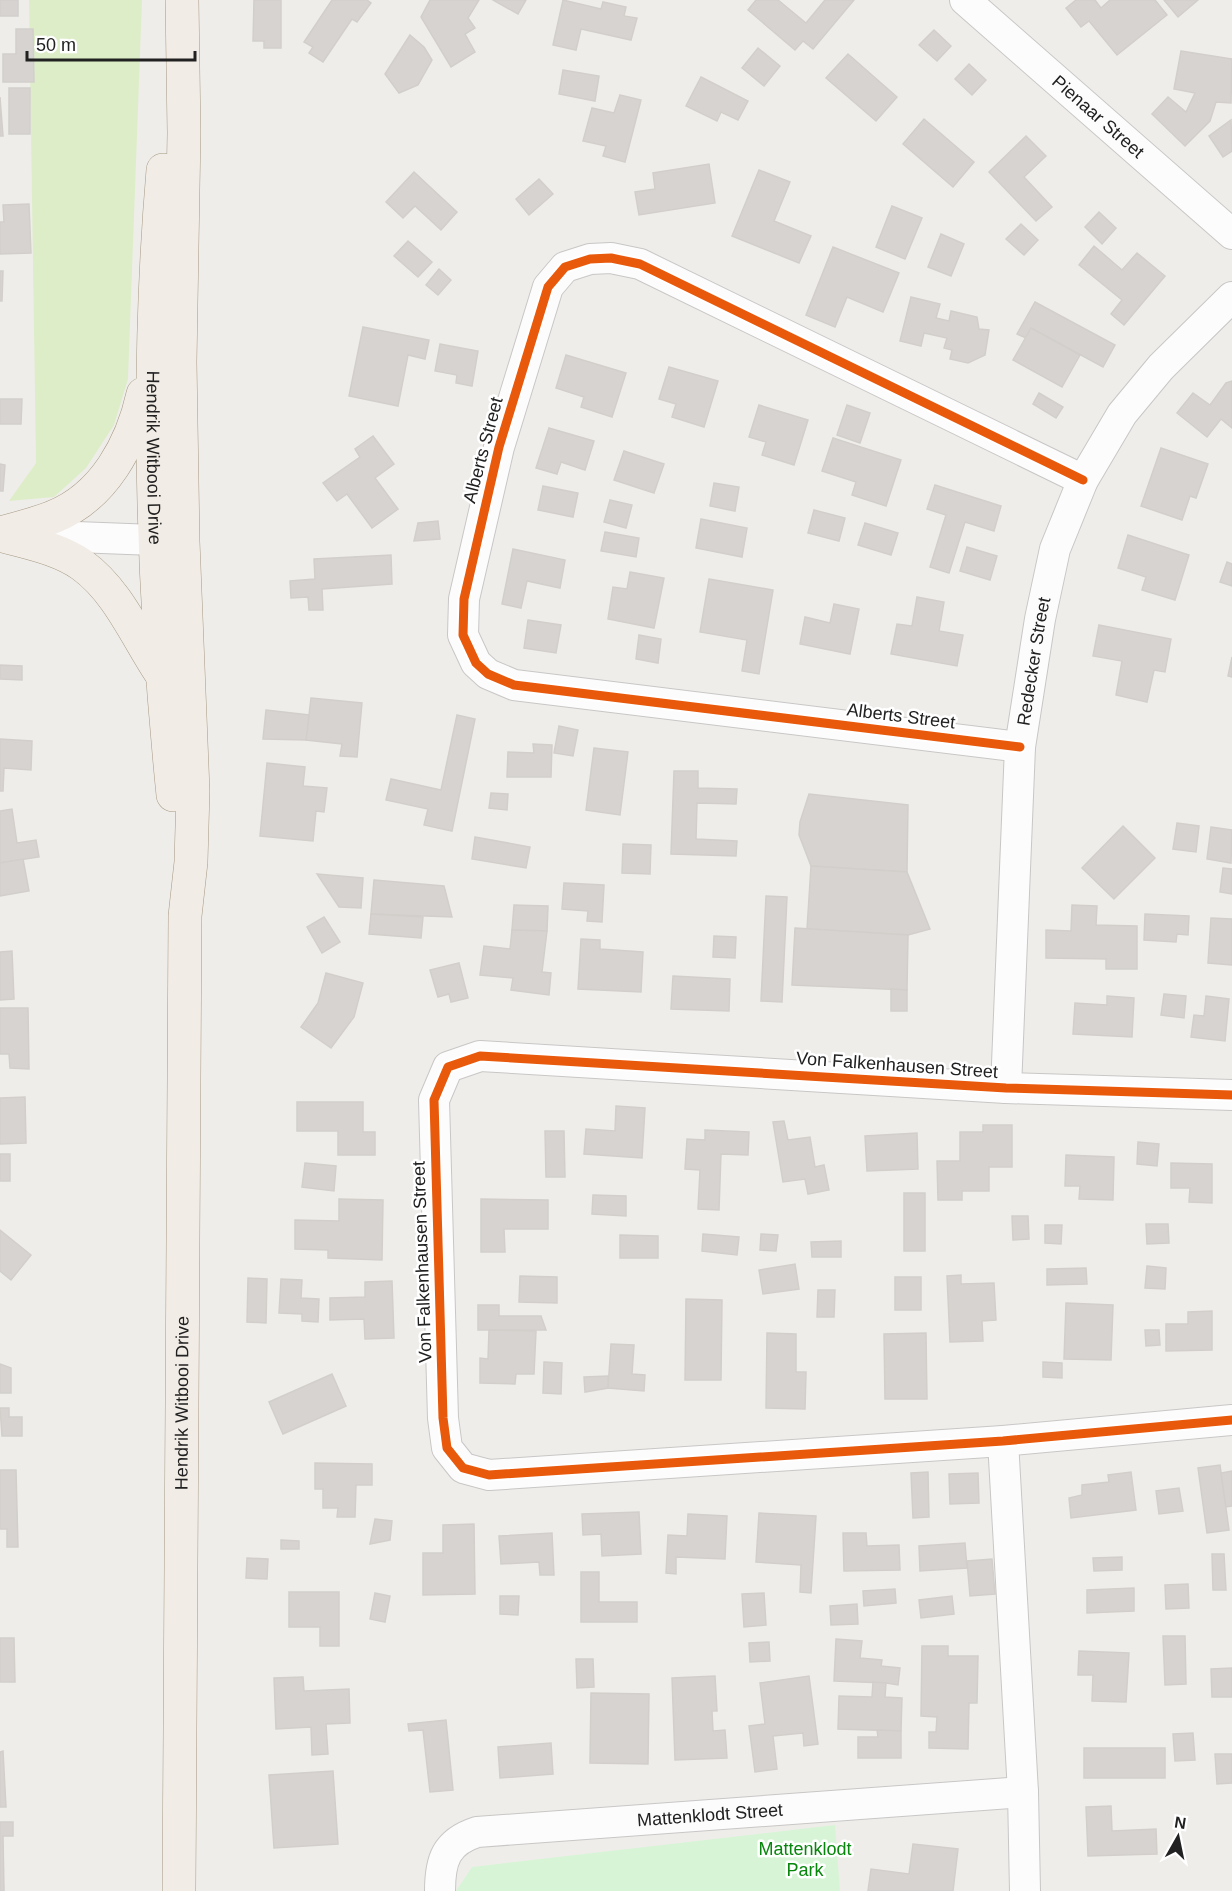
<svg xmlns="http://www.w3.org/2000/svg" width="1232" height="1891" font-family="Arial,sans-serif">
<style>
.grass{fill:#ddedc8}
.park{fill:#d7f5d6}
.building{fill:#d6d3d1;stroke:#d2cfcb;stroke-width:1.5}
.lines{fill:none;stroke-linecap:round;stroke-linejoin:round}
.minor-casing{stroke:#c8c7c6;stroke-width:32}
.major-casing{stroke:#a69a85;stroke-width:34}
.minor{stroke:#fdfcfc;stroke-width:30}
.major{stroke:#f2ece6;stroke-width:33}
.cycleway-casing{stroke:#fff;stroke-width:13}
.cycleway{stroke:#e8590c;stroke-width:9}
.labels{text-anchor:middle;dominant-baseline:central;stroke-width:5;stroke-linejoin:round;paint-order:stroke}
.street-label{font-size:18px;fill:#212121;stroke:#fff}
.park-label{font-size:18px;fill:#07860c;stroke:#fff}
</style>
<rect width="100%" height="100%" fill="#efedea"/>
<path class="grass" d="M29,0H142L128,379L114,425L86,468L54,497L9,501L36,463Z"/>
<path class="park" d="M835,1825L840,1891H456L472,1867Z"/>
<g class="building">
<rect x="0" y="0" width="18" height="16"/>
<path d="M254,0H281V48H264V41H253Z"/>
<path d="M332,0H367L371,3L357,22L352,19L323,62L309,53L313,47L304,42Z"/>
<path d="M430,0H479L468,18L475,28L465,34L475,52L451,67L421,17Z"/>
<path d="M493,0H526L518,14Z"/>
<path d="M563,0L601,9L603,2L626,7L624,16L637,18L631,40L581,29L576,50L553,45Z"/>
<path d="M756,0H778L806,23L825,0H854L813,49L803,41L795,50L748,10Z"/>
<path d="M1076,0H1095L1101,8L1110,0H1155L1167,15L1117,55L1089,21L1081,27L1066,8Z"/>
<path d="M1164,0H1198L1178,17Z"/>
<path d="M16,29H33L34,82H3V54H16Z"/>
<path d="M934,30L951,46L937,61L919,45Z"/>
<path d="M410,35L424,47L432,60L418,85L399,93L385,74Z"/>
<path d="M758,48L780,66L764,86L742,68Z"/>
<path d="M1181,51L1232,59L1231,103L1216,102L1210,121L1185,146L1152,114L1168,97L1186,112L1195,93L1174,89Z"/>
<path d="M848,54L897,97L876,121L826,78Z"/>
<path d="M969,64L986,80L972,95L955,79Z"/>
<path d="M563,70L599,76L595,101L559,94Z"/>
<path d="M701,77L748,101L738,120L721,112L717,121L686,106Z"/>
<rect x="9" y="88" width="21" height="46"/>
<path d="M620,95L641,100L625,162L603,156L606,146L583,141L592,108L614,113Z"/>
<path d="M0,97L3,136H0Z"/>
<path d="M924,119L974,162L953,187L903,144Z"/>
<path d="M1231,120L1232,151L1223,157L1209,136Z"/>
<path d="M1026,136L1046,156L1024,177L1052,207L1036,221L989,172Z"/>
<path d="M709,164L715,203L639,215L635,192L655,189L653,173Z"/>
<path d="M759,170L790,182L774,221L811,236L799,263L732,236Z"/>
<path d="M414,172L457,212L441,230L415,206L403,218L386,202Z"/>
<path d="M539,179L553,194L529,215L516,199Z"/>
<path d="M29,204L31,253L0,254V222H4L3,205Z"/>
<path d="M892,206L922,218L905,259L876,247Z"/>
<path d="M1099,212L1116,228L1102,244L1085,227Z"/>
<path d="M1021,224L1038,240L1024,255L1006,239Z"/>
<path d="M941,234L964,244L951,276L928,267Z"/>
<path d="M408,241L432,262L418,277L394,256Z"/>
<path d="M1094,246L1122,270L1137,253L1165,276L1124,325L1111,314L1122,300L1079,265Z"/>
<path d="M833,247L899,273L883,312L847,297L835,327L806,315Z"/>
<path d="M439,269L451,280L438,295L426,285Z"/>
<path d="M0,271H3L2,301H0Z"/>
<path d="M911,297L940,304L936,318L949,321L951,311L977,317L979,329L989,330L985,355L968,363L950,359L952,350L944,348L947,338L924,333L921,346L900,341Z"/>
<path d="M1035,302L1115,345L1103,367L1031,328L1026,338L1017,334Z"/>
<path d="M363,327L429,340L425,359L408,355L398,406L349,396Z"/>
<path d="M1031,328L1080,355L1062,387L1013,360Z"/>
<path d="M440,344L478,351L472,386L456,383L457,375L435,371Z"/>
<path d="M566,355L626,373L612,417L581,407L584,397L556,388Z"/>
<path d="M669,367L718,381L704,427L672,417L676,404L659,399Z"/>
<path d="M1232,381V428L1221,419L1207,437L1177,413L1193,393L1210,405L1226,383Z"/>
<path d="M1039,393L1063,407L1056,418L1033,404Z"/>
<path d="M0,399H22L21,424H0Z"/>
<path d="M759,405L808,420L794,465L762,455L766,442L749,437Z"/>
<path d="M847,405L870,413L860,443L837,435Z"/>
<path d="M549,428L594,441L585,470L561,462L557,474L536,468Z"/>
<path d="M373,436L394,464L375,478L398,509L372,528L347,494L337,501L323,483L360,457L355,449Z"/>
<path d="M833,438L901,460L886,506L852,495L856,482L822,471Z"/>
<path d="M1161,448L1208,464L1196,498L1190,496L1182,520L1141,506Z"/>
<path d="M624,451L664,464L654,493L614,480Z"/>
<path d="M0,464L5,465L3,491H0Z"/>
<path d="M714,483L739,487L735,511L710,506Z"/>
<path d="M935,485L1001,506L994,531L965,522L949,573L930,567L946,515L927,509Z"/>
<path d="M543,486L578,493L573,517L538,510Z"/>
<path d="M610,500L632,505L626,528L604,522Z"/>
<path d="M814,510L845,518L839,541L808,533Z"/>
<path d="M701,519L747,528L742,557L696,548Z"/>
<path d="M438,521L440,539L414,541L418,523Z"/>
<path d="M865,523L898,533L891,555L858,545Z"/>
<path d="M605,532L639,538L636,557L601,551Z"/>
<path d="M1128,535L1189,555L1175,600L1142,590L1146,577L1118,568Z"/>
<path d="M967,547L997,556L990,580L960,571Z"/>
<path d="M513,549L565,560L560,588L527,581L521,608L502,604Z"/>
<path d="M391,555L392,584L322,589L323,610H309L308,597L291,598L290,581L315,579L314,559Z"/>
<path d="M1227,562L1232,564V586L1220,582Z"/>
<path d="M630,572L664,578L654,628L608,619L613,587L627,589Z"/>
<path d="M709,579L773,590L759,674L742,671L747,640L700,632Z"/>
<path d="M917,597L944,602L939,631L963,635L957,666L891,654L897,624L912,626Z"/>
<path d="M834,604L859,609L850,654L800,644L805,617L830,623Z"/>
<path d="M528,620L561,625L556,653L524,648Z"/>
<path d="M1099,625L1171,639L1165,672L1154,670L1147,702L1116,695L1122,661L1093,656Z"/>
<path d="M639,635L661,639L658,663L636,659Z"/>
<path d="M1232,657V677L1228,676Z"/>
<path d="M0,665L22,666V680L0,679Z"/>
<path d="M311,698L362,703L357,757L340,756L342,744L306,740Z"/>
<path d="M266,710L309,715L306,740L263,739Z"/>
<path d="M457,715L475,719L452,831L424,825L428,809L386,800L391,779L441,790Z"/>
<path d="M559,726L578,730L573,756L554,753Z"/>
<path d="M0,739L32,741L31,770L4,768L3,791H0Z"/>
<path d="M533,744L552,745L551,777H507L508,752L534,753Z"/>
<path d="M594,748L628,752L620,815L586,810Z"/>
<path d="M267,763L305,767L303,786L327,788L324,812L316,811L313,841L260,836Z"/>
<path d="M674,771H698V788L737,789L736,804L697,803L696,839L737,841L736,856L671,854Z"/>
<path d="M491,793L508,794L507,810L489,808Z"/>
<path d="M809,794L908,805L907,872L811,866L799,835L800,822Z"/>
<path d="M12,809L17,843L36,840L39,857L0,863V811Z"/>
<path d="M1177,823L1199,826L1196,852L1173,849Z"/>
<path d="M1123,826L1155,858L1114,899L1082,868Z"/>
<path d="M1211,827L1232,830L1231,863L1207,859Z"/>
<path d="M475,837L530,847L526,868L472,859Z"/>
<path d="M623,844L651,845L650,874L622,873Z"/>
<path d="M23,859L29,891L0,896V863Z"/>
<path d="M811,866L907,872L930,929L908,935L807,929Z"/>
<path d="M1223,868L1232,869V894L1220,892Z"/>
<path d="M317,874L363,878L361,908L339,907Z"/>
<path d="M374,880L444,886L452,917L371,914Z"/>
<path d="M564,883L604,885L602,922L587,921L588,911L562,909Z"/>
<path d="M766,896L787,897L782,1002L761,1001Z"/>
<path d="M514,905L548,906L547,931L512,930Z"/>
<path d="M1072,905L1097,906L1096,925L1137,926V969H1106V959L1046,958V930L1071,931Z"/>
<path d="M371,914L423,917L421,938L369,934Z"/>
<path d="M1145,914L1189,916L1188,935L1177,934L1176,942L1144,940Z"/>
<path d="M324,917L340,942L322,953L307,927Z"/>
<path d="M1211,918L1232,919V965L1208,963Z"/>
<path d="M795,928L908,935L907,990L792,985Z"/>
<path d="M512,930L547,931L542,972L551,973L549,995L511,990L513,978L480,975L484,946L510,949Z"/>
<path d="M714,936L736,937L735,958L713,957Z"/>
<path d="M581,939L600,940V949L643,952L641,992L578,989Z"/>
<path d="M12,951L14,999L0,1000V952Z"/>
<path d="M459,963L468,998L451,1002L449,994L438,997L430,970Z"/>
<path d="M326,973L363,983L354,1017L331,1048L301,1027L318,1003Z"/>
<path d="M673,976L730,979L729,1011L671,1009Z"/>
<path d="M891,989L907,990V1011H891Z"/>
<path d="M1164,994L1186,996L1184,1018L1161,1015Z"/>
<path d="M1107,996L1134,998L1132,1037L1073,1034L1075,1003L1107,1005Z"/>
<path d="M1206,996L1229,999L1225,1041L1191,1037L1194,1015L1204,1016Z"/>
<path d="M0,1008H28L29,1069L10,1068L9,1054H0Z"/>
<path d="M25,1097L26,1143L0,1144V1098Z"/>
<path d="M297,1102H363V1132H375V1155H338V1131H297Z"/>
<path d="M616,1106L645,1108L642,1158L584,1154L586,1129L615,1131Z"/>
<path d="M784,1121L788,1140L810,1137L815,1167L824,1165L829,1190L808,1194L805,1179L783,1182L773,1122Z"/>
<path d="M983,1125H1012V1167H989V1191H962V1200H938L937,1161H960V1132H983Z"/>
<path d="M705,1130L749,1132L748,1155L721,1154L719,1210L698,1209L700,1170L685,1169L687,1139L705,1140Z"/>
<path d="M545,1131H564L565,1177H546Z"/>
<path d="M917,1133L918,1169L867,1171L865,1136Z"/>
<path d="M1138,1142L1159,1144L1157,1166L1137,1164Z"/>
<rect x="0" y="1154" width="10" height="27"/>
<path d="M1066,1155L1114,1157L1113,1200L1079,1199L1080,1186H1065Z"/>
<path d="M305,1163L336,1166L334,1191L302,1187Z"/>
<path d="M1171,1163L1212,1164V1203L1189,1202L1190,1188H1171Z"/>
<rect x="904" y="1193" width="21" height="58"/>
<path d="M593,1195L626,1196V1216L592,1214Z"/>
<path d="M339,1199L383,1200L382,1260L328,1258V1250L295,1249V1220L339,1221Z"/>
<path d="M481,1199L548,1200V1229H504L505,1252H481Z"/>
<path d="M1012,1216H1028L1029,1239L1013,1240Z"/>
<path d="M1146,1224H1168L1169,1243L1147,1244Z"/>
<path d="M1045,1225H1062L1061,1244L1045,1243Z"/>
<path d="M0,1230L31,1255L11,1280L0,1271Z"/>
<path d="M703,1234L739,1237L737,1255L702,1251Z"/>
<path d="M761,1234L778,1235L776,1251L760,1250Z"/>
<path d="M620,1235L658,1236V1258H620Z"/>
<path d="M841,1241V1257H812L811,1242Z"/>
<path d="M795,1264L799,1289L763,1294L759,1270Z"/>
<path d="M1147,1266L1166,1268L1165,1289L1145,1288Z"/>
<path d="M1086,1268L1087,1284L1047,1285V1269Z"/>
<path d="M961,1275V1284L994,1283L996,1320L982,1321L983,1341L950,1342L947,1276Z"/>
<path d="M520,1276L557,1277V1303L519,1302Z"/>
<rect x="895" y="1277" width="26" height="33"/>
<path d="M248,1278L267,1279L266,1323L247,1322Z"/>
<path d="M281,1279L302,1280L301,1298L319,1299L318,1322L302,1321V1314L279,1313Z"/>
<path d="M392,1281L394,1338L365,1339L364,1319L330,1320V1298L365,1297V1282Z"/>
<path d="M818,1290H835L834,1317H817Z"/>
<path d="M686,1299L722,1300L721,1380H685Z"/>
<path d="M1066,1303L1113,1305L1111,1360L1064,1359Z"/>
<path d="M478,1305H499V1316H541L546,1330H478Z"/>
<path d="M1212,1311V1350L1166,1351V1324H1188V1312Z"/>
<path d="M489,1330L536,1331L534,1374H516L515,1384L480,1383V1358L488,1359Z"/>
<path d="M1145,1330H1159L1160,1345L1146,1346Z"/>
<path d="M767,1333L796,1334V1372H806L805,1409L766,1408Z"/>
<path d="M926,1333L927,1399H885L884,1334Z"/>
<path d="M611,1344L634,1345L632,1374L645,1375L644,1391L608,1388Z"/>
<path d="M544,1362L562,1363L561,1394L543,1393Z"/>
<path d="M1043,1362L1062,1363V1378L1043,1377Z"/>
<path d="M0,1364L11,1368V1393H0Z"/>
<path d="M332,1374L346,1406L283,1434L269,1402Z"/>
<path d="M608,1376V1388L585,1392L584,1377Z"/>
<path d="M0,1408H9V1417H22V1436H2Z"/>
<path d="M315,1463L372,1464V1485H356L355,1517H337L338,1508H323V1489H315Z"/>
<path d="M1220,1465L1229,1530L1207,1533L1198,1468Z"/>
<path d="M0,1470H16L18,1547H7V1529H0Z"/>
<path d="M1232,1471V1506L1226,1507L1221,1473Z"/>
<path d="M928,1472L929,1517L913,1518L911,1473Z"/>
<path d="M1131,1472L1136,1510L1071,1518L1069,1498L1082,1495V1485L1109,1482L1108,1475Z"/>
<path d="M978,1473L979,1503L950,1504L949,1474Z"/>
<path d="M1179,1488L1183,1511L1159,1514L1156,1491Z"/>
<path d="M639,1512L641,1554L602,1556L601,1534L583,1535L582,1514Z"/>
<path d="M759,1513L816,1516L811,1593L800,1592L801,1565L756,1562Z"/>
<path d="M688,1514L727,1516L725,1559L676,1557V1574L666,1573L668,1535L687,1536Z"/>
<path d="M375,1519L392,1521L390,1540L370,1544Z"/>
<path d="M474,1524L475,1594L423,1595V1553H443V1525Z"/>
<path d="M552,1533L554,1575H540L539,1562L501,1564L499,1536Z"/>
<path d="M843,1533H866L867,1546L899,1545L900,1570L844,1571Z"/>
<path d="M281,1540L299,1541V1549H281Z"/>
<path d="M965,1543L967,1568L920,1571L919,1546Z"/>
<path d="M1212,1554H1224L1226,1590H1213Z"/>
<path d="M1122,1557V1570L1094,1571L1093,1558Z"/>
<path d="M247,1558L268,1559L267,1579L246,1578Z"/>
<path d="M992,1559L995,1594L970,1596L967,1561Z"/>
<path d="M581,1572H599V1602H637V1622H581Z"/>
<path d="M1188,1584L1189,1608L1166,1609L1165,1585Z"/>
<path d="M1134,1588V1611L1087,1613V1590Z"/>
<path d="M895,1589L896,1603L864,1606L863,1591Z"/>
<path d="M289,1592H339V1646H320V1627H289Z"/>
<path d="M375,1593L390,1596L385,1622L370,1619Z"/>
<path d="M764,1593L766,1625L744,1627L742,1594Z"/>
<path d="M500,1596H519L518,1615L500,1614Z"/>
<path d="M952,1596L954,1614L921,1618L919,1600Z"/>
<path d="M857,1604L858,1624L831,1625L830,1606Z"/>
<path d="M1163,1636H1185L1186,1684L1165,1685Z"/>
<path d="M0,1638H14L15,1682H0Z"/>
<path d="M836,1639L862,1641L860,1658L882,1660L881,1666L900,1668L898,1685L886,1683L834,1681Z"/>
<path d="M769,1642L770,1661L750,1662L749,1643Z"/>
<path d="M922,1646H948V1656H978L977,1703H969L968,1749L929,1748V1732H936L937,1717L921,1716Z"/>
<path d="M1079,1651L1129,1653L1126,1702L1092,1701L1093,1675H1078Z"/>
<path d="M576,1659H593L594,1687L577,1688Z"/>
<path d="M1232,1668V1697H1212L1211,1669Z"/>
<path d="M715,1676L717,1711H712L713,1731L725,1730L727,1758L675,1760L672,1678Z"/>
<path d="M809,1676L818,1744L804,1746L803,1733L773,1736L777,1769L755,1772L749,1726L765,1724L760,1683Z"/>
<path d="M303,1677L304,1691L349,1689L350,1723L326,1724L328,1754L312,1755L311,1727L276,1729L274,1678Z"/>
<path d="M873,1682L886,1683L885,1697L902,1698L901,1731L838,1729L839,1696L872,1697Z"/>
<path d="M591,1693L649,1694L648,1764L590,1763Z"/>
<path d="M446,1720L453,1790L430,1792L423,1730L409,1731L408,1724Z"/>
<path d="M877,1730L901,1731V1758H858V1737H878Z"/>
<path d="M1193,1733L1195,1760L1175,1761L1173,1734Z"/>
<path d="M551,1743L553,1774L500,1778L498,1747Z"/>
<rect x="1084" y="1748" width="81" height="30"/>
<path d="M3,1751L6,1807H0V1752Z"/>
<path d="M1215,1754H1232V1783L1217,1784Z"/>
<path d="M333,1771L338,1844L274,1848L269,1775Z"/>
<path d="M1111,1806L1112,1831L1156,1829L1157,1854L1088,1856L1086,1807Z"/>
<path d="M0,1822H13V1836H3L4,1891H0Z"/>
<path d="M913,1844L958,1849L953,1891H868L871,1869L909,1874Z"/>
</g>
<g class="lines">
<g class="minor-casing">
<g id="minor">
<path id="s1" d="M965,0L1232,234"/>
<path d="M24,535L180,541"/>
<path d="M1020,747L514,685L488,674L476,663L463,635L464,599L499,447L548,287L565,267L590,259L611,258L640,264L1083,480"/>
<path id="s2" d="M1006,1088L1020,747L1040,619L1055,549L1083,480L1122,414L1161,367L1232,297"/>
<path d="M1232,1095L1006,1088L480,1056L448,1067L434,1100L443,1418L447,1448L463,1468L489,1475L1003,1441L1232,1420"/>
<path d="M1003,1441L1023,1792L1025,1891"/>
<path id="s3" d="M440,1891C440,1860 446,1842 477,1832L1023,1792"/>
</g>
</g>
<g class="major-casing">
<g id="major">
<path id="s4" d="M163,170C145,378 152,588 173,795"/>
<path d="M0,533C18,528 36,524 53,517C104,497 132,444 143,394"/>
<path d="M0,535C27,543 58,548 82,565C118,591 136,636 160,672"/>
<path id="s5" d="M179,1891L185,916L191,862L193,791L183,541L180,362L184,133L182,0"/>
</g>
</g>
<use href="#minor" class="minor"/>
<use href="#major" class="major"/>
<g class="cycleway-casing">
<g id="cycleway">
<path d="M1020,747L514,685L488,674L476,663L463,635L464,599L499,447L548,287L565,267L590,259L611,258L640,264L1083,480"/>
<path d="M1232,1095L1006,1088L480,1056L448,1067L434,1100L443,1418L447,1448L463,1468L489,1475L1003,1441L1232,1420"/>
</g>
</g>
<use href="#cycleway" class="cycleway"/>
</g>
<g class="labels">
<g class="street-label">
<text stroke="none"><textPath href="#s1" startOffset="177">Pienaar Street</textPath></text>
<text transform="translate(483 450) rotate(-75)">Alberts Street</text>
<text stroke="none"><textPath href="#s4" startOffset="288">Hendrik Witbooi Drive</textPath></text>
<text stroke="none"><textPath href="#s2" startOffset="428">Redecker Street</textPath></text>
<text transform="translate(901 716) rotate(7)">Alberts Street</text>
<text transform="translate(897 1065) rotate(4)">Von Falkenhausen Street</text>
<text transform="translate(422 1262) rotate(-92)">Von Falkenhausen Street</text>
<text stroke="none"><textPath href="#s5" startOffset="488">Hendrik Witbooi Drive</textPath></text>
<text stroke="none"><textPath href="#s3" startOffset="310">Mattenklodt Street</textPath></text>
</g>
<g class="park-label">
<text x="805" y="1849">Mattenklodt<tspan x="805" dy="21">Park</tspan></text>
</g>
</g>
<g transform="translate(1178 1837) rotate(9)" stroke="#ffffff" stroke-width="4.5" paint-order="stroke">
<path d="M0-4.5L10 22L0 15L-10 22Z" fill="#212121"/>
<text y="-9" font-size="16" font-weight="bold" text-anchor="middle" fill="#212121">N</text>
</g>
<path d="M27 51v9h168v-9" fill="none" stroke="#212121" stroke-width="3"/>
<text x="36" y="51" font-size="18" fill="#212121" stroke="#ffffff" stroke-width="4.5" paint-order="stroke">50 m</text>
</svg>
